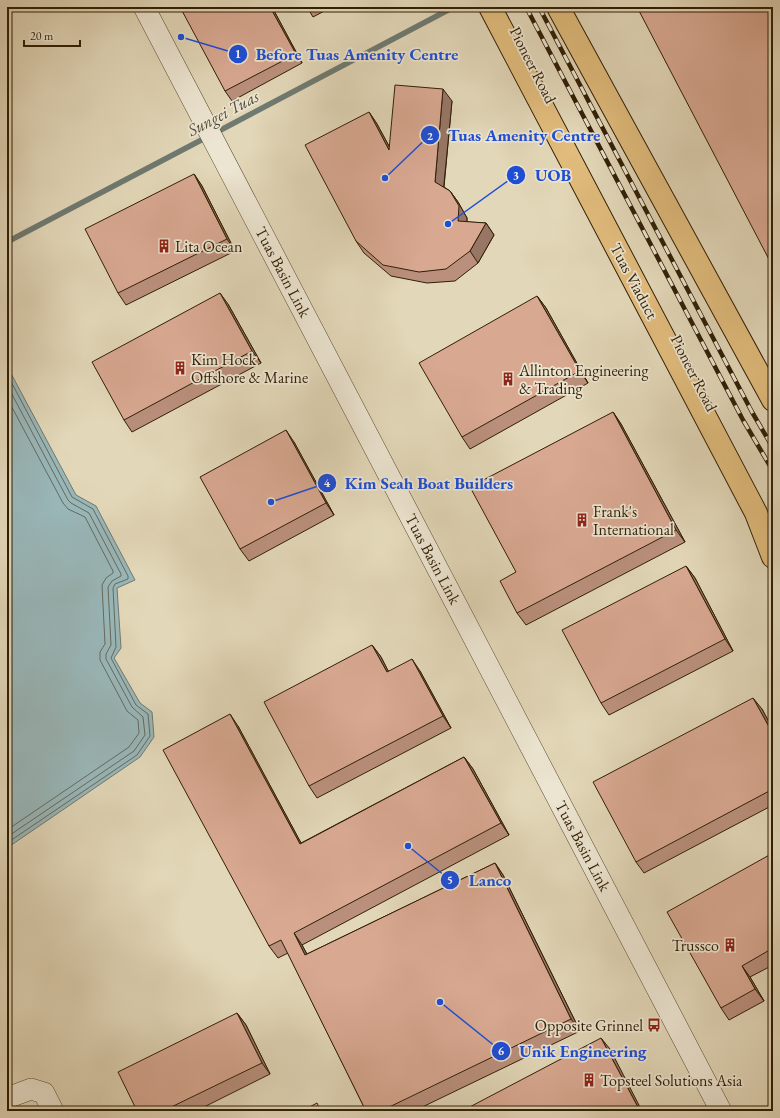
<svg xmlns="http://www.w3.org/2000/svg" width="780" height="1118" font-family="'EB Garamond',serif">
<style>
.water{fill:#99b7b9;stroke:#6f7a71}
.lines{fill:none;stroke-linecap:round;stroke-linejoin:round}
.shore{stroke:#646a5f;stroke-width:1}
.stream{stroke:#6f7a71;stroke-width:5.5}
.street-casing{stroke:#5c4c32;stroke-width:22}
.primary-casing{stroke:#301e05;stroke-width:24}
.street{stroke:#ece5d1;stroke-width:21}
.primary{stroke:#e1bc7c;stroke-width:22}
.rail-casing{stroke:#301e05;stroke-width:4.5}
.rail{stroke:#ece5d1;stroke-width:3;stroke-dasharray:9;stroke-linecap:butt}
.wall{fill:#ba907d;stroke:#301e05}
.shaded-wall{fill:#977666;stroke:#301e05}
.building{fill:#d8a891;stroke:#301e05}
.labels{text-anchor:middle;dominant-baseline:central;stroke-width:3.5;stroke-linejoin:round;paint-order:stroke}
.street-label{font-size:16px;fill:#301e05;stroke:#ece5d1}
.poi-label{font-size:16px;fill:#301e05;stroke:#ece5d1;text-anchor:start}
.water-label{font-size:17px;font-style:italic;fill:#504c3b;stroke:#ece5d1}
.leader{fill:none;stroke:#1d4ed8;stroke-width:1.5}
.callout-dot{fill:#1d4ed8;stroke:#ece5d1;stroke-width:1.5}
.mark-label{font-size:12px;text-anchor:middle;font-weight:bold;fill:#fff}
.callout-label{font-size:17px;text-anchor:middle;font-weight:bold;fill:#1d4ed8;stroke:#ece5d1;stroke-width:3.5;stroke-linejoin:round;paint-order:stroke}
</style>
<rect width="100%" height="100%" fill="#e2d7b8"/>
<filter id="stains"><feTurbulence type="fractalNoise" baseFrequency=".005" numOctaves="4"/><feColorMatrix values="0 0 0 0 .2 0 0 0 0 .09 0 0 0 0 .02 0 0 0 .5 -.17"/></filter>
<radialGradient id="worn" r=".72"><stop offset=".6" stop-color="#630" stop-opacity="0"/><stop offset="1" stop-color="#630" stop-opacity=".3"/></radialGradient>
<path class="water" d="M7,366L76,495L96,506L135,580L117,588L121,648L114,658L140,703L152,712L154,737L140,757L7,848Z"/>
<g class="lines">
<g class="shore">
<path d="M7,374L72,497L93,509L128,576V579L115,584L113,588L116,647L111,658L136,705L148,714L150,736L137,755L7,843"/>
<path d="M7,385L68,500L71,503L89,513L121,574V576L112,581L108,587L111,645L106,654V659L132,707L143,717L145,735L134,751L7,837"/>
<path d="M7,398L63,503L68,509L85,517L113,571V573L106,578L102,585L105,644L100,652V660L127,711L138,720L139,733L129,747L7,830"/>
</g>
<g class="stream">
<path d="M215,133L452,8"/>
<path d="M7,242L207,137"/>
</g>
<g class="street-casing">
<g id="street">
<path d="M144,7L721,1111"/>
<path d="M7,1098L31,1089L44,1093L53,1111"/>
</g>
</g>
<g class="primary-casing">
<g id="primary">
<path d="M490,7L756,513L773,557"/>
<path d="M558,7L773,400"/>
</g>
</g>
<use href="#street" class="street"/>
<use href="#primary" class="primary"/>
<g class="rail-casing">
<g id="rail">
<path d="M526,7L743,420L773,471"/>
<path d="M539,7L752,412L773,448"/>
</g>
</g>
<use href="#rail" class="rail"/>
</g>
<g class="wall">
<path d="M272,7L302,63L232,101L225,91Z"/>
<path d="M307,7H332L313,17Z"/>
<path d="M452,101L444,187L450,191L458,202L467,218V222L486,223L494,235L478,263L455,281L427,283L391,276L364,253L356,241L369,112L377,124L389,146Z"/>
<path d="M194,174L202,186L235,251L126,305L118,293Z"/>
<path d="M537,296L546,308L588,383L470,449L462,437Z"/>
<path d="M228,304L261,363L132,432L124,420Z"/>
<path d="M613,412L621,424L685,542L526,625L517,613L516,572Z"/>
<path d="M294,442L334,515L249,561L240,549Z"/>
<path d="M686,566L695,578L733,651L609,715L601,703Z"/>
<path d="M372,645L381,657L388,671H420L451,728L317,798L309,786Z"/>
<path d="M762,709L773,730V805L644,873L636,862Z"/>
<path d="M238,726L301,843L464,757L473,769L509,835L302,945L307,954L495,863L503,875L580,1031L414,1111H366L288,953L278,958L269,946Z"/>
<path d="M773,853V965L750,977L764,1001L729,1020L721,1008Z"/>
<path d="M237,1013L246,1025L270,1074L196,1111H137Z"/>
</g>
<g class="shaded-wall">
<path d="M270,7H272L302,63L296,54Z"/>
<path d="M443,89L452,101L443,194L435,182Z"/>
<path d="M369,112L377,124L397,161L389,150Z"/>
<path d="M194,174L202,186L235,251L227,239Z"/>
<path d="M450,191L458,202L467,218L466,233L458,221Z"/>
<path d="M486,223L494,235L478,263L470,251Z"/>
<path d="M220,293L228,304L261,363L252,351Z"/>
<path d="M537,296L546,308L588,383L580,371Z"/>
<path d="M613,412L621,424L685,542L676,530Z"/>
<path d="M286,430L294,442L334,515L326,503Z"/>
<path d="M686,566L695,578L733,651L725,639Z"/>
<path d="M372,645L381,657L395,684L387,672Z"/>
<path d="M412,659L420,671L451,728L443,716Z"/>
<path d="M753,698L762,709L773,730V734Z"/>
<path d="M230,714L238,726L308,856L300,844Z"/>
<path d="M464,757L473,769L509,835L501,823Z"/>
<path d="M495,863L503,875L580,1031L571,1019Z"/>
<path d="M294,933L302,945L313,966L305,955Z"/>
<path d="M742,966L750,977L764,1001L755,989Z"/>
<path d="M237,1013L246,1025L270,1074L262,1063Z"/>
<path d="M601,1038L610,1049L642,1111H640Z"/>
</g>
<g class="building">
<path d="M180,7H270L296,54L225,91Z"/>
<path d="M637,7H773V267Z"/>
<path d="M395,85L443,89L435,182L450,191L459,206L458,221L486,223L470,251L446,269L419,272L383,265L356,241L305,145L369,112L389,150Z"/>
<path d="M194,174L227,239L118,293L85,229Z"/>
<path d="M220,293L252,351L124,420L92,362Z"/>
<path d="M537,296L580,371L462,437L419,363Z"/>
<path d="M613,412L676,530L517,613L500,581L516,572L470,487Z"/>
<path d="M286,430L326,503L240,549L200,477Z"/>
<path d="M686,566L725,639L601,703L562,630Z"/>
<path d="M372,645L387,672L412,659L443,716L309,786L264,702Z"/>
<path d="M753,698L773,734V789L636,862L593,782Z"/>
<path d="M230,714L300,844L464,757L501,823L294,933L305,955L495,863L571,1019L381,1111H366L281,940L269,946L163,750Z"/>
<path d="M773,853V948L742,966L755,989L721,1008L667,912Z"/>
<path d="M237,1013L262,1063L163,1111H137L118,1072Z"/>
<path d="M773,1028V1039L769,1030Z"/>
<path d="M601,1038L640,1111H462Z"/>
<path d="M317,1103L321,1111H302Z"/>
</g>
<defs>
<g id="building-bare" transform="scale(1.08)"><path d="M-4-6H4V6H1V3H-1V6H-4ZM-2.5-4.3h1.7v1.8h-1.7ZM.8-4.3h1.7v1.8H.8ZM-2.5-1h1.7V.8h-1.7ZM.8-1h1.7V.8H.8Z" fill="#8f2418" stroke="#ece5d1" stroke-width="2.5" paint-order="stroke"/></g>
<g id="bus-bare" transform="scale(1.08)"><path d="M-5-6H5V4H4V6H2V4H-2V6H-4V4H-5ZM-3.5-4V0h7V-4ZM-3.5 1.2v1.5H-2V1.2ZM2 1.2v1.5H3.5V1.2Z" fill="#8f2418" stroke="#ece5d1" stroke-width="2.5" paint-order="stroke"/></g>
</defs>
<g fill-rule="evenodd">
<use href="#building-bare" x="164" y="246"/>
<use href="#building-bare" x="180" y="368"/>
<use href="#building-bare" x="508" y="379"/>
<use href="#building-bare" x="582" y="520"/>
<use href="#building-bare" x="730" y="945"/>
<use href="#bus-bare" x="654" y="1025"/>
<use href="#building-bare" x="589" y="1080"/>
</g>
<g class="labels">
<g class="street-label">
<text transform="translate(533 65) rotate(63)">Pioneer Road</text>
<text transform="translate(283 272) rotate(62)">Tuas Basin Link</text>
<text transform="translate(634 281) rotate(62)">Tuas Viaduct</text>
<text transform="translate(694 373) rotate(63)">Pioneer Road</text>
<text transform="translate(433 559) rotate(62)">Tuas Basin Link</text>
<text transform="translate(583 846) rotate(62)">Tuas Basin Link</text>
</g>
<g class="poi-label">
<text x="175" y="246">Lita Ocean</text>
<text x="191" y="359">Kim Hock<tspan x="191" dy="18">Offshore &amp; Marine</tspan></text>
<text x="519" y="370">Allinton Engineering<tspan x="519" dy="18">&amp; Trading</tspan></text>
<text x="593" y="511">Frank's<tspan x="593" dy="18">International</tspan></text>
<text x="719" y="945" text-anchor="end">Trussco</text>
<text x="643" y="1025" text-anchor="end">Opposite Grinnel</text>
<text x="600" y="1080">Topsteel Solutions Asia</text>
</g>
<g class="water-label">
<text transform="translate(223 113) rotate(-28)">Sungei Tuas</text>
</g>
</g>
<path class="leader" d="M181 37L238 54M385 178L430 135M448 224L516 175M271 502L327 483M408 846L450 880M440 1002L501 1051"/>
<g class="callout-dot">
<circle cx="181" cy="37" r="4"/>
<circle cx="385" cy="178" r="4"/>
<circle cx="448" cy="224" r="4"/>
<circle cx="271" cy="502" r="4"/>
<circle cx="408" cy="846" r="4"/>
<circle cx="440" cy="1002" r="4"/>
<circle cx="238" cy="54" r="10"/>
<circle cx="430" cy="135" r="10"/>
<circle cx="516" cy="175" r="10"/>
<circle cx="327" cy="483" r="10"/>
<circle cx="450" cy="880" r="10"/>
<circle cx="501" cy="1051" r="10"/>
</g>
<g class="mark-label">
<text x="238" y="58">1</text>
<text x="430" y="140">2</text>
<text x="516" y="179">3</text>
<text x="327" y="487">4</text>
<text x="450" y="884">5</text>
<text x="501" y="1055">6</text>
</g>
<g class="callout-label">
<text x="357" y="60">Before Tuas Amenity Centre</text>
<text x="524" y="141">Tuas Amenity Centre</text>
<text x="553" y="181">UOB</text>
<text x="429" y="489">Kim Seah Boat Builders</text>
<text x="490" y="886">Lanco</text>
<text x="583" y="1057">Unik Engineering</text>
</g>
<rect width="780" height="1118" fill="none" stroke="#e2d7b8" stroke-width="24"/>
<rect x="8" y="8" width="764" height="1102" fill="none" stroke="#301e05" stroke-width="2"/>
<rect x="12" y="12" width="756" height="1094" fill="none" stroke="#301e05"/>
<path d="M24 40v6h56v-6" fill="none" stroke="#301e05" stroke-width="2"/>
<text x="30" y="40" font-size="12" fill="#301e05" stroke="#ece5d1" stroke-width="3" paint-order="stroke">20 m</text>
<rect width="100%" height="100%" filter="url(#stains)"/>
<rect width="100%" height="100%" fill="url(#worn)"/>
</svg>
